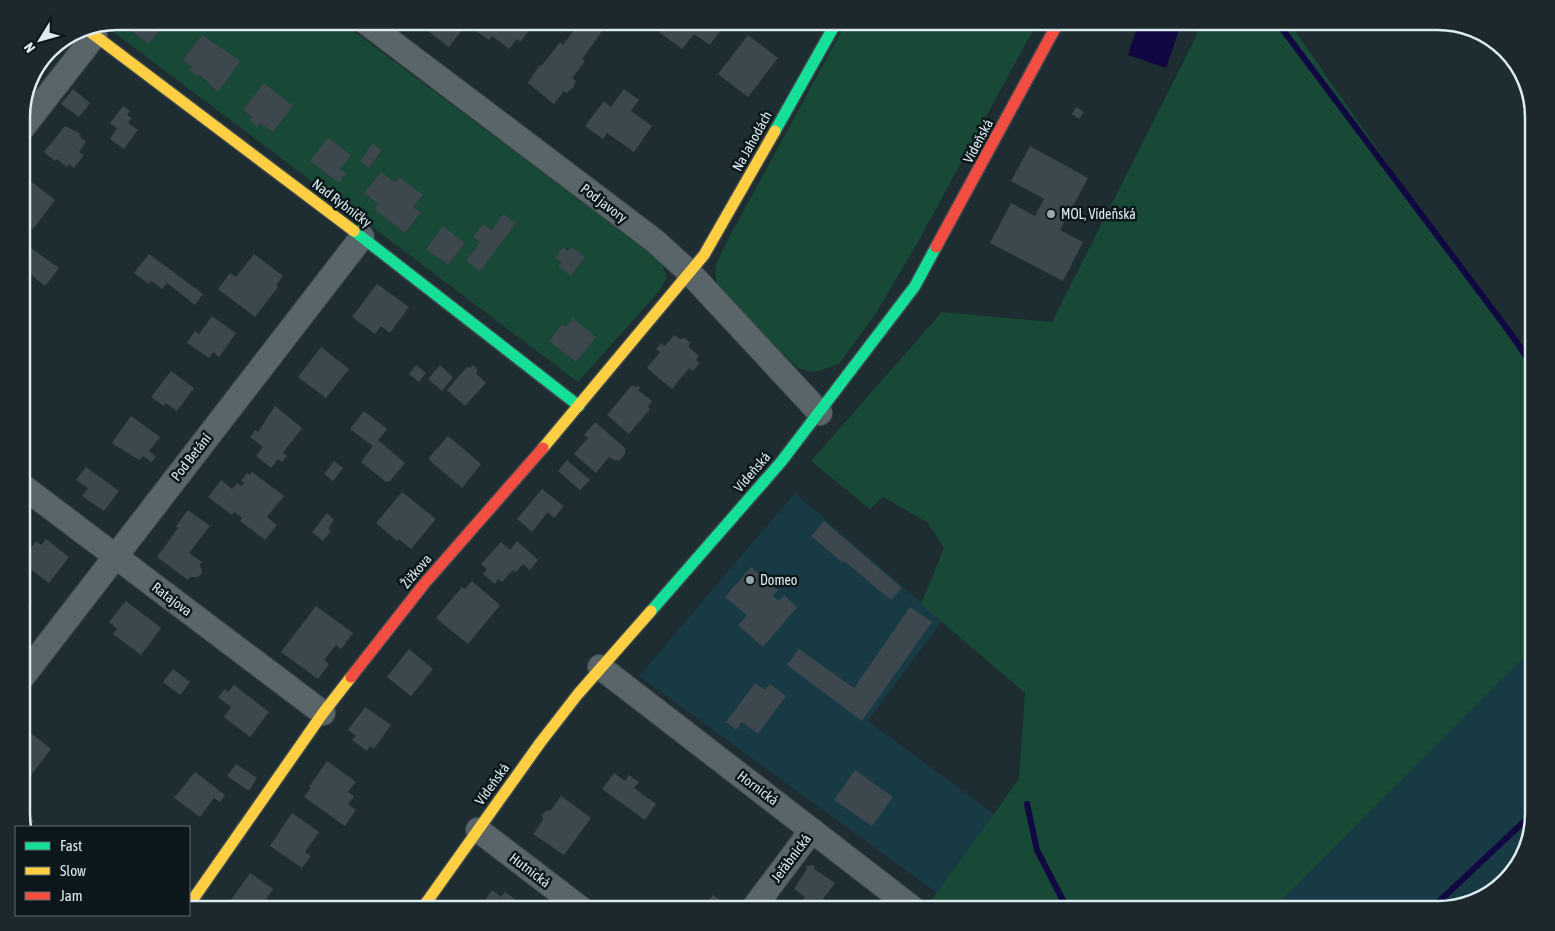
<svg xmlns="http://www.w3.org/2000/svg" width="1555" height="931" font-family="'Asap Condensed',sans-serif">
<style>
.built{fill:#183a44}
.green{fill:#174936;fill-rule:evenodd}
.water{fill:#110741}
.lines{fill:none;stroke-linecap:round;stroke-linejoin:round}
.stream{stroke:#110741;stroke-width:6}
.building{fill:#3d474e}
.street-casing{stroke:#3c484c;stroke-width:26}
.fast-casing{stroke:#3c484c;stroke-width:14}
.slow-casing{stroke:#3c484c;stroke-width:14}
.jam-casing{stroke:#3c484c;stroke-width:14}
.street{stroke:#5a6569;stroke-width:24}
.fast{stroke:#16e098;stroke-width:11}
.slow{stroke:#ffcf43;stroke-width:11}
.jam{stroke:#f24e42;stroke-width:11}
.poi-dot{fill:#99a8ae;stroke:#0c171b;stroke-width:2}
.labels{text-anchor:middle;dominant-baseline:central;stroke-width:5;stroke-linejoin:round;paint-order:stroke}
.street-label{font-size:14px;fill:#dbebf0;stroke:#0c171b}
.poi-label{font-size:14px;fill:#dbebf0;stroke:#0c171b;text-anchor:start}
.rim{fill:none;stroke:#dbebf0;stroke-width:2.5}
</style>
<rect width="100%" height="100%" fill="#1e2d32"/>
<g class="built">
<path d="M795,493L942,621L868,721L994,814L937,893L639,676Z"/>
<path d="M1534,647V814L1521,862L1486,897L1438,910H1272Z"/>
</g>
<g class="green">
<path d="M117,21L149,44L167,21H340L661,261L667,277L660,290L578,382L103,24ZM202,35L241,61L218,92L200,75L199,77L190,70L192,67L183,60ZM264,84L293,106L273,132L260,123L250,120L252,117L243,110ZM373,144L382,151L369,168ZM381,172L395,182L399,177L422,195L413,207L421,212L405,233L374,209L378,204L364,193ZM504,215L480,271V242L474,237L483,224L492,230ZM443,227L465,243L448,265L426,249ZM563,247L585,257L571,276L558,266L561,262L555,258ZM573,319L596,337L576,362L549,341L562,324L566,327Z"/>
<path d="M847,21H1038L919,240L876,313L839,364L815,372L798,368L757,329L718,286L715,273L717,262L726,243Z"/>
<path d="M1204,21H1288L1534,373V647L1272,910H940L930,902L1019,779L1025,693L921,604L944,548L927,522L883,497L870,509L811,461L942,312L1052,322Z"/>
</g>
<path class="water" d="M1139,21H1182L1166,68L1128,55Z"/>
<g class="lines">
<g class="stream">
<path d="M1274,21L1280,26L1514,338L1534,368"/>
<path d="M1027,804L1037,850L1068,910"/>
<path d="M1430,910L1534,812"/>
</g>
</g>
<g class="building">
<path d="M117,21H167L149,44Z"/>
<path d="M415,21H469L449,47Z"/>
<path d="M472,21H530L524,28L528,32L520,42L517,39L509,49L492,36L489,40L476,31L479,27Z"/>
<path d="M581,21H596L603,30L582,59L585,61L572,78L576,81L573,88L566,93L564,91L554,104L528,83L539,66L543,64L560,42L563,45Z"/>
<path d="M667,21H713L722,28L710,45L694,34L682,49L659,32Z"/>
<path d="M202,35L241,61L218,92L200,75L199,77L189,70L192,67L183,60Z"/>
<path d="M748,35L778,58L748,97L718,74Z"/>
<path d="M264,83L293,106L273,132L260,123L257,127L249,120L252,117L243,110Z"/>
<path d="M73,89L90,103L79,117L61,104Z"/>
<path d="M624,89L639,100L631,111L652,126L634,152L607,133L603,139L585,126L604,101L611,107Z"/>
<path d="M123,106L130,111L127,115L132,118L128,123L138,130L124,149L110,139L117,128L110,123Z"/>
<path d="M1076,107L1084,112L1079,119L1072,114Z"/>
<path d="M65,126L81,134L79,136L86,142L79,152L84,155L74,168L69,164L67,167L57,159L55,161L44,152Z"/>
<path d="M328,138L351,155L340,170L346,173L339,183L310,161Z"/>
<path d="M373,143L382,150L369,168L360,161Z"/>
<path d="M1030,146L1088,178L1060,230L1083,242L1063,281L990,243L1011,203L1035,216L1044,199L1011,181Z"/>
<path d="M381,172L395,182L399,177L423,195L413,207L421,212L405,233L374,209L378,204L364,193Z"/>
<path d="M28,179L55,200L33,229L21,220V188Z"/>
<path d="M503,214L516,223L480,271L466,261L480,242L473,237L483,224L492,230Z"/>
<path d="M443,226L465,243L448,265L426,249Z"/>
<path d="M21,241L59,268L45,286L21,266Z"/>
<path d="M563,247L568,251L572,247L585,257L571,276L558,266L561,262L555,258Z"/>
<path d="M149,254L203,294L195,305L167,283L162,289L151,281L149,284L134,273Z"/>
<path d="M254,254L283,276L276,285L278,287L255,317L218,289L230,273L236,277Z"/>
<path d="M377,284L409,307L390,333L381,326L375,334L352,317Z"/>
<path d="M212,316L236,333L219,357L213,352L209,358L187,343L195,331L199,334Z"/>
<path d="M573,318L596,337L576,362L549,341L562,324L566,327Z"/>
<path d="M674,335L680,339L684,338L690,342L689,347L699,356L696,360L700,363L693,371L689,368L672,389L647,368L660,352L656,349L661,343L665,346Z"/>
<path d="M321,347L349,369L326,398L298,377Z"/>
<path d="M416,365L426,373L419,382L409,374Z"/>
<path d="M440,365L453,377L442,391L428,379Z"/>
<path d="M473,365L478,370L476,373L486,383L465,406L447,390L468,366L470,368Z"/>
<path d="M171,371L194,388L177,411L166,403L164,406L151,397Z"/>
<path d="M632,385L636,388L638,385L640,388L638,390L652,401L648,407L650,409L629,434L607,415Z"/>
<path d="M275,406L302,428L283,453L287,456L282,462L278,459L271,468L256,456L263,447L250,437L255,430L258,432Z"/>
<path d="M364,411L387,429L378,440L405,463L390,481L386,482L361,462L373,446L350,429Z"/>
<path d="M131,416L160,437L149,451L156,457L151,462L143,456L139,460L112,443Z"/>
<path d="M595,422L625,448V454L620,460H614L609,457L596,473L574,454L588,438L584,435Z"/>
<path d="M448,436L481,464L462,488L428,459Z"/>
<path d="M567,460L590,480L580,490L558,471Z"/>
<path d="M334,461L343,468L333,481L324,474Z"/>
<path d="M86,467L119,491L104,511L82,496L88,488L76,480Z"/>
<path d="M252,472L284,496L267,517L277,525L265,540L240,521L242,518L234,512L232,515L208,497L221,480L232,489L237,483L241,486L244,483L241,481L247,473L250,475Z"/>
<path d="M542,489L564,506L554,518L548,512L532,532L517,519Z"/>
<path d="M402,492L436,519L411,549L399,539L397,541L376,523Z"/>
<path d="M188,510L210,526L189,553L202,562L200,565L202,573L198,577H190L188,580L157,557L178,528L176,526Z"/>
<path d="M327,513L334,520L328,529L331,531L323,541L312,532Z"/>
<path d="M824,521L902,588L891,600L844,561L843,563L811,536Z"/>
<path d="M46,539L69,557L49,583L21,562L36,541L41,545Z"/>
<path d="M517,541L538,560L530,570L523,564L516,572L513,570L502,582L498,579L495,584L483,574L487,569L481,564L501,542L510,550Z"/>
<path d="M751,567L778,590L773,596L779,601L784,595L797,607L763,647L738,625L747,615L725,597Z"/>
<path d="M472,581L500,605L468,644L436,618L462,587L465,589Z"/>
<path d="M21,593L32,601L23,613L25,615L21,620Z"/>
<path d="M126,601L161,628L141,655L113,634L117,629L109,622Z"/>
<path d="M316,606L353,633L341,649L336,645L324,660L329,664L318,679L281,652Z"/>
<path d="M910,607L932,622L862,721L787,665L799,649L854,688Z"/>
<path d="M409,649L433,669L411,696L387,677Z"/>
<path d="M173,669L190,682L180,695L163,682Z"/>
<path d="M755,683L765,690L770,684L786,696L758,734L742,722L736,730L726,722Z"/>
<path d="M234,685L269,712L250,737L224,717L231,707L218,697L225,689L228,692Z"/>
<path d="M365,707L391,725L374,749L370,746L367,751L352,740L356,736L348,730Z"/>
<path d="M27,730L51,749L28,779L21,774V737Z"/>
<path d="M327,761L356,782L348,792L354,796L348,804L356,810L345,826L304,797L311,788L309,787Z"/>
<path d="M236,764L257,778L249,791L227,776Z"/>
<path d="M855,770L893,797L872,826L834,800Z"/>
<path d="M195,772L225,795L220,802L214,798L200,817L174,798Z"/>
<path d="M614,773L625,781L629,775L639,782L634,788L656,804L645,820L602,789Z"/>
<path d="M561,796L591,818L564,855L533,834L543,820L542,815L546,811L551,810Z"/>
<path d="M21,811L34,821L29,827H24Z"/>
<path d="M292,813L319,832L305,852L311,856L302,868L270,846Z"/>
<path d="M814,865V869L835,883L815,910L802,901L805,897L794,889L807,869L806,866Z"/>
<path d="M250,873L273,889L259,910H244L231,900Z"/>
<path d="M492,890L501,897L505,892L519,902L514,910H472L475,904H482Z"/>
<path d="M713,895L726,904L722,910H702Z"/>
</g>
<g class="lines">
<g class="street-casing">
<g id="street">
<path d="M364,21L655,241L690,273L820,413"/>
<path d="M21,130L95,35"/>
<path d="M21,485L323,713"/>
<path d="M600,667L915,910"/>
<path d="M21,679L362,237"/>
<path d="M478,830L583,910"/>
<path d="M752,910L812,830"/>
</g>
</g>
<g class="fast-casing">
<g id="fast">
<path d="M775,131L837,21"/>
<path d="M354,231L579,406"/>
<path d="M651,611L781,462L915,286L936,247"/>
</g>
</g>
<g class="slow-casing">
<g id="slow">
<path d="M85,28L354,231"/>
<path d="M543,448L704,255L775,131"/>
<path d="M189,905L323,713L351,677"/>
<path d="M421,910L540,743L578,694L651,611"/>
</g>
</g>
<g class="jam-casing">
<g id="jam">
<path d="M936,247L1059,21"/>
<path d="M351,677L424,584L543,448"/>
</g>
</g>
<use href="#street" class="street"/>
<use href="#fast" class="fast"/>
<use href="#slow" class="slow"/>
<use href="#jam" class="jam"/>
</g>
<g class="poi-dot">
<circle cx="1051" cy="214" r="5"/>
<circle cx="750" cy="580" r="5"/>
</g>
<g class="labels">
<g class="street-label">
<text transform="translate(752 141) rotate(-61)">Na Jahodách</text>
<text transform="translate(978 141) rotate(-62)">Vídeňská</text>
<text transform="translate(342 203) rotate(37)">Nad Rybníčky</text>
<text transform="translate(604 203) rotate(37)">Pod javory</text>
<text transform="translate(191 457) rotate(-52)">Pod Betání</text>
<text transform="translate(752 472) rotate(-49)">Vídeňská</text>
<text transform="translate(416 571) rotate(-50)">Žižkova</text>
<text transform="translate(172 599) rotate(37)">Ratajova</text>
<text transform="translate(492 784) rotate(-54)">Vídeňská</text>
<text transform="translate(758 788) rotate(37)">Hornická</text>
<text transform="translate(791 858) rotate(-53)">Jeřábnická</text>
<text transform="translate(530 870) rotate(37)">Hutnická</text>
</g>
<g class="poi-label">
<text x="1061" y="214">MOL, Vídeňská</text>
<text x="760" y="580">Domeo</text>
</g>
</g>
<path d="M0 0H1555V931H0ZM117 30H1438A87 87 0 0 1 1525 117V814A87 87 0 0 1 1438 901H117A87 87 0 0 1 30 814V117A87 87 0 0 1 117 30Z" fill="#1d282c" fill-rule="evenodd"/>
<path class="rim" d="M117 30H1438A87 87 0 0 1 1525 117V814A87 87 0 0 1 1438 901H117A87 87 0 0 1 30 814V117A87 87 0 0 1 117 30Z"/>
<rect x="15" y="826" width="175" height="90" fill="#0c171b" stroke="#5f6c70"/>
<rect x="25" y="842" width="25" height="8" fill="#16e098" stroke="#5f6c70"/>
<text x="60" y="851" font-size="15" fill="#dbebf0">Fast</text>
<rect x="25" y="867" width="25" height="8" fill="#ffcf43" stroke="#5f6c70"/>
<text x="60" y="876" font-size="15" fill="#dbebf0">Slow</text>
<rect x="25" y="892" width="25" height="8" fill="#f24e42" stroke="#5f6c70"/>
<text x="60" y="901" font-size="15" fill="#dbebf0">Jam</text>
<g transform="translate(40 40) rotate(233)" stroke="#0c171b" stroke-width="4" paint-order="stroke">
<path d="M0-4L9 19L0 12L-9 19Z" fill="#dbebf0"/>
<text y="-8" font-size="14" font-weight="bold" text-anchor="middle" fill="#dbebf0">N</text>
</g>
</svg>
